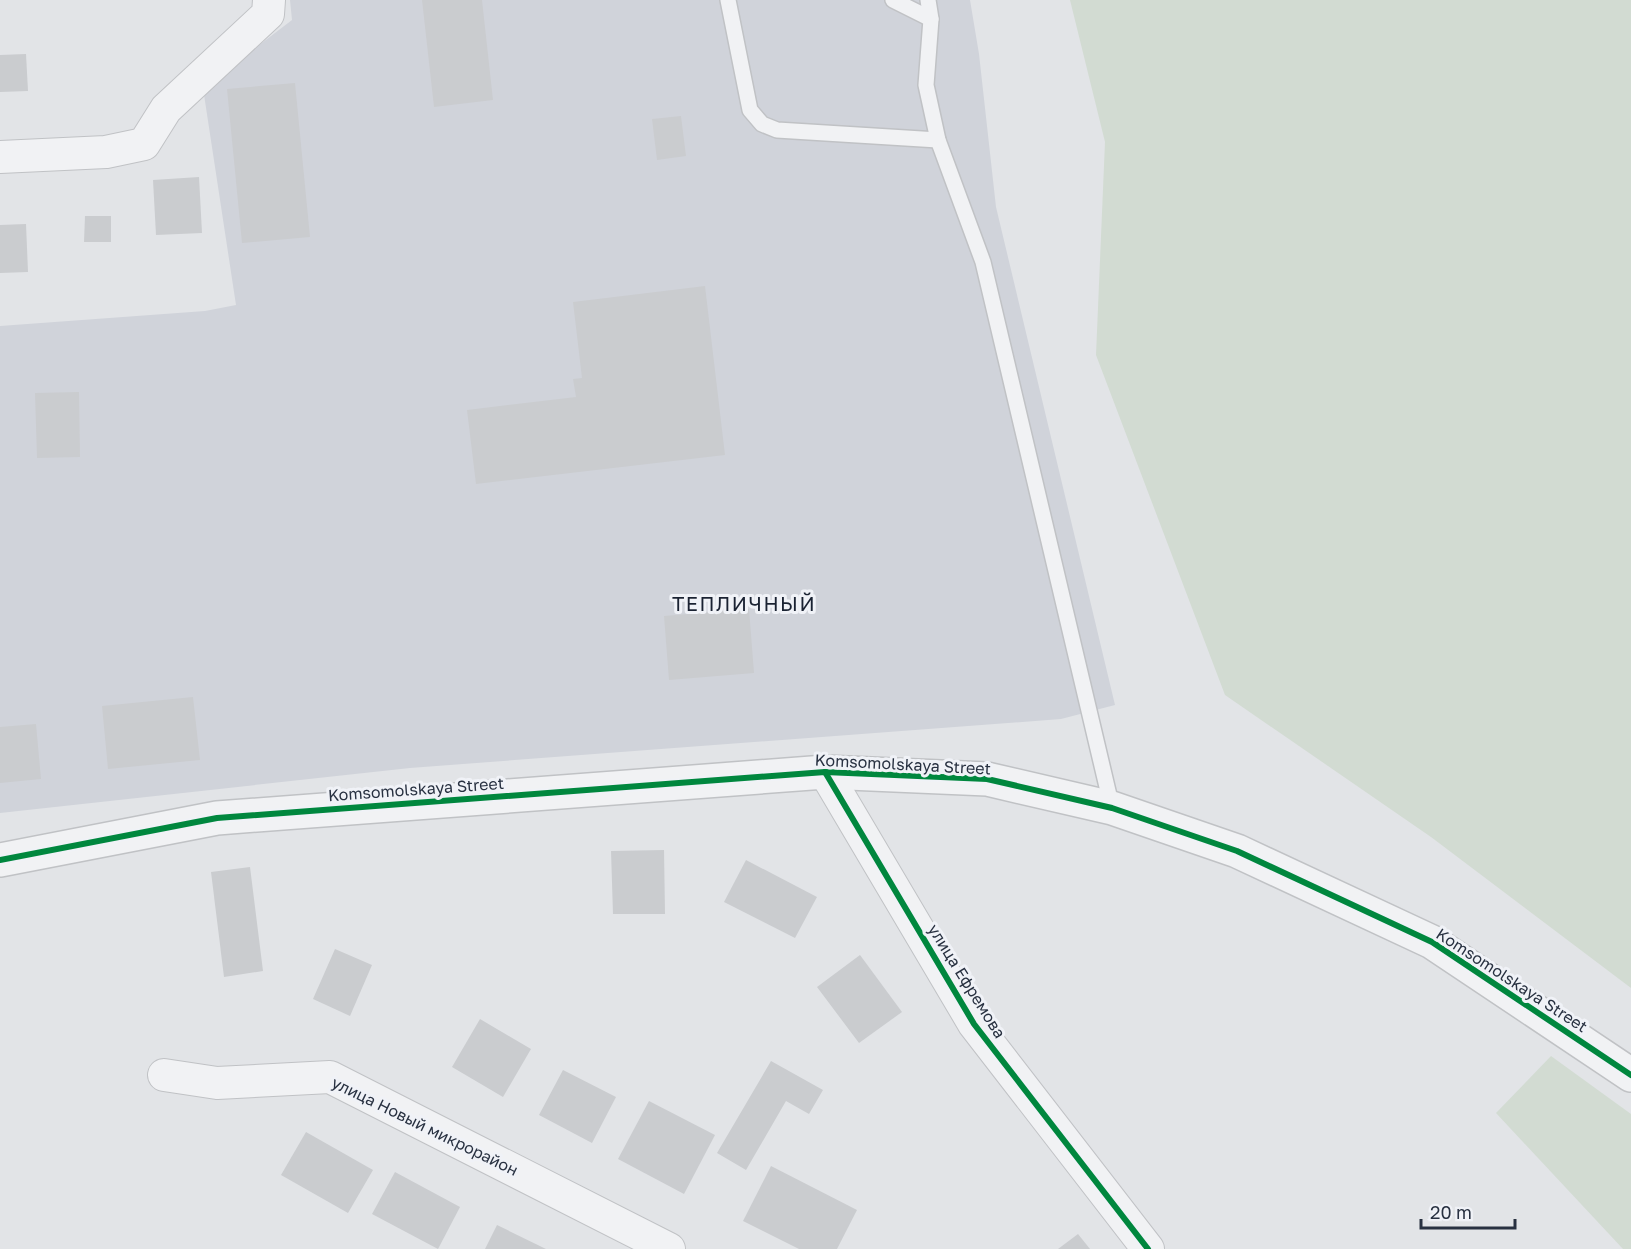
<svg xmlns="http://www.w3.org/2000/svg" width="1631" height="1249" font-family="'Golos Text',sans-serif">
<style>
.built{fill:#d0d3da}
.green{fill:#d2dbd2}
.building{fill:#cacccf}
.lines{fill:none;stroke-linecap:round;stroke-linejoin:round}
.service-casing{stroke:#c0c2c5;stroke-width:18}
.minor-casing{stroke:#c0c2c5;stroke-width:34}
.tertiary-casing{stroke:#c0c2c5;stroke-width:36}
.service{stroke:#f1f2f4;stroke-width:15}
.minor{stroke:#f1f2f4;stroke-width:32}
.tertiary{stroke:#f1f2f4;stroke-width:33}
.cycleway-casing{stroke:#f0f2f7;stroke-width:10}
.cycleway{stroke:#00873e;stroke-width:6}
.labels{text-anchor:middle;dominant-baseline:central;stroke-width:6;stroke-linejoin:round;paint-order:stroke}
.street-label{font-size:16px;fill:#283141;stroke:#f0f2f7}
.quarter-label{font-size:20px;letter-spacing:1.5px;fill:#1a2232;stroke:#f0f2f7}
</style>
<rect width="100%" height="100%" fill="#e2e4e7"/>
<path class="built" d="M290,0H970L979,54L996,207L1115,705L1061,719L410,768L0,813V326L205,311L236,305L203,88L292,20Z"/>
<g class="green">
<path d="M1070,0H1631V988L1431,837L1225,695L1096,355L1105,142Z"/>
<path d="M1551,1056L1631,1114V1249H1623L1496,1113Z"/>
</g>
<g class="building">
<path d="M422,0H482L493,100L434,107Z"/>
<path d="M26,54L28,91L0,92V55Z"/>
<path d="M295,83L310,237L242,243L227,89Z"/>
<path d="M681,116L686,156L657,160L652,119Z"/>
<path d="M199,177L202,233L156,235L153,180Z"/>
<path d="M85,216H111V242H84Z"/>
<path d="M26,224L28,272L0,273V225Z"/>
<path d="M705,286L725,455L476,484L467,410L576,397L573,379L582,378L573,302Z"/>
<path d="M79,392L80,457L37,458L35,393Z"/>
<path d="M749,609L754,673L669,680L664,616Z"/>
<path d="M193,697L200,760L108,769L102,706Z"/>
<path d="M36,724L41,779L0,783V727Z"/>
<path d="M664,850L665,914H613L611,851Z"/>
<path d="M746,860L817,897L795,938L724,902Z"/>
<path d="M250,867L263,971L224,977L211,872Z"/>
<path d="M335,949L372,965L350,1016L313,999Z"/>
<path d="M860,955L902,1012L859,1043L817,987Z"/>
<path d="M480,1019L531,1049L503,1097L452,1067Z"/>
<path d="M771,1061L823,1090L809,1114L786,1101L746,1170L717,1153Z"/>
<path d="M563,1070L616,1097L592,1143L539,1115Z"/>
<path d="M649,1101L715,1135L684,1194L618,1159Z"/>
<path d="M306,1132L373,1170L348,1213L281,1175Z"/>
<path d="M771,1166L857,1210L837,1249H799L743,1221Z"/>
<path d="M395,1172L460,1207L438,1249L372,1214Z"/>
<path d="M497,1225L546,1249H485Z"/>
<path d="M1078,1234L1090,1249H1058Z"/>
</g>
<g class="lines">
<g class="service-casing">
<g id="service">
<path d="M728,0L750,110L762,124L777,130L938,140"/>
<path d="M893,0L931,19"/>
<path d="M928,0L931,19L926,85L938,140L983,262L1112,808"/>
</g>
</g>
<g class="minor-casing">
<g id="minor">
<path d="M0,157L106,152L144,144L166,109L268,14L269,0"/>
<path d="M825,772L974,1024L1148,1249"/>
<path d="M164,1075L217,1083L330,1077L669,1249"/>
</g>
</g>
<g class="tertiary-casing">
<path id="tertiary" d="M0,860L217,818L825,772L987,779L1112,808L1237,851L1432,942L1631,1075"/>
</g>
<use href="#service" class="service"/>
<use href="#minor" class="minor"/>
<use href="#tertiary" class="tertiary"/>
<g class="cycleway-casing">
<g id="cycleway">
<path d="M825,772L974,1024L1148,1249"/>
<path d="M0,860L217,818L825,772L987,779L1112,808L1237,851L1432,942L1631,1075"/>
</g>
</g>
<use href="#cycleway" class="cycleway"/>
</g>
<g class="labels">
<g class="street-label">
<text transform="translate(903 764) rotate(3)">Komsomolskaya Street</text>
<text transform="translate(416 789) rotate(-4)">Komsomolskaya Street</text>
<text transform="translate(1512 980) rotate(33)">Komsomolskaya Street</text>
<text transform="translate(967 981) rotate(58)">улица Ефремова</text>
<text transform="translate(425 1126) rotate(26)">улица Новый микрорайон</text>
</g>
<g class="quarter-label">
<text x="744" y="603">ТЕПЛИЧНЫЙ</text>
</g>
</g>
<path d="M1421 1219v9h94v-9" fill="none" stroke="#283141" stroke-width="3"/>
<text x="1430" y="1219" font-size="18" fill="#283141" stroke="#f0f2f7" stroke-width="4.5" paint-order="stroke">20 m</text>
</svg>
